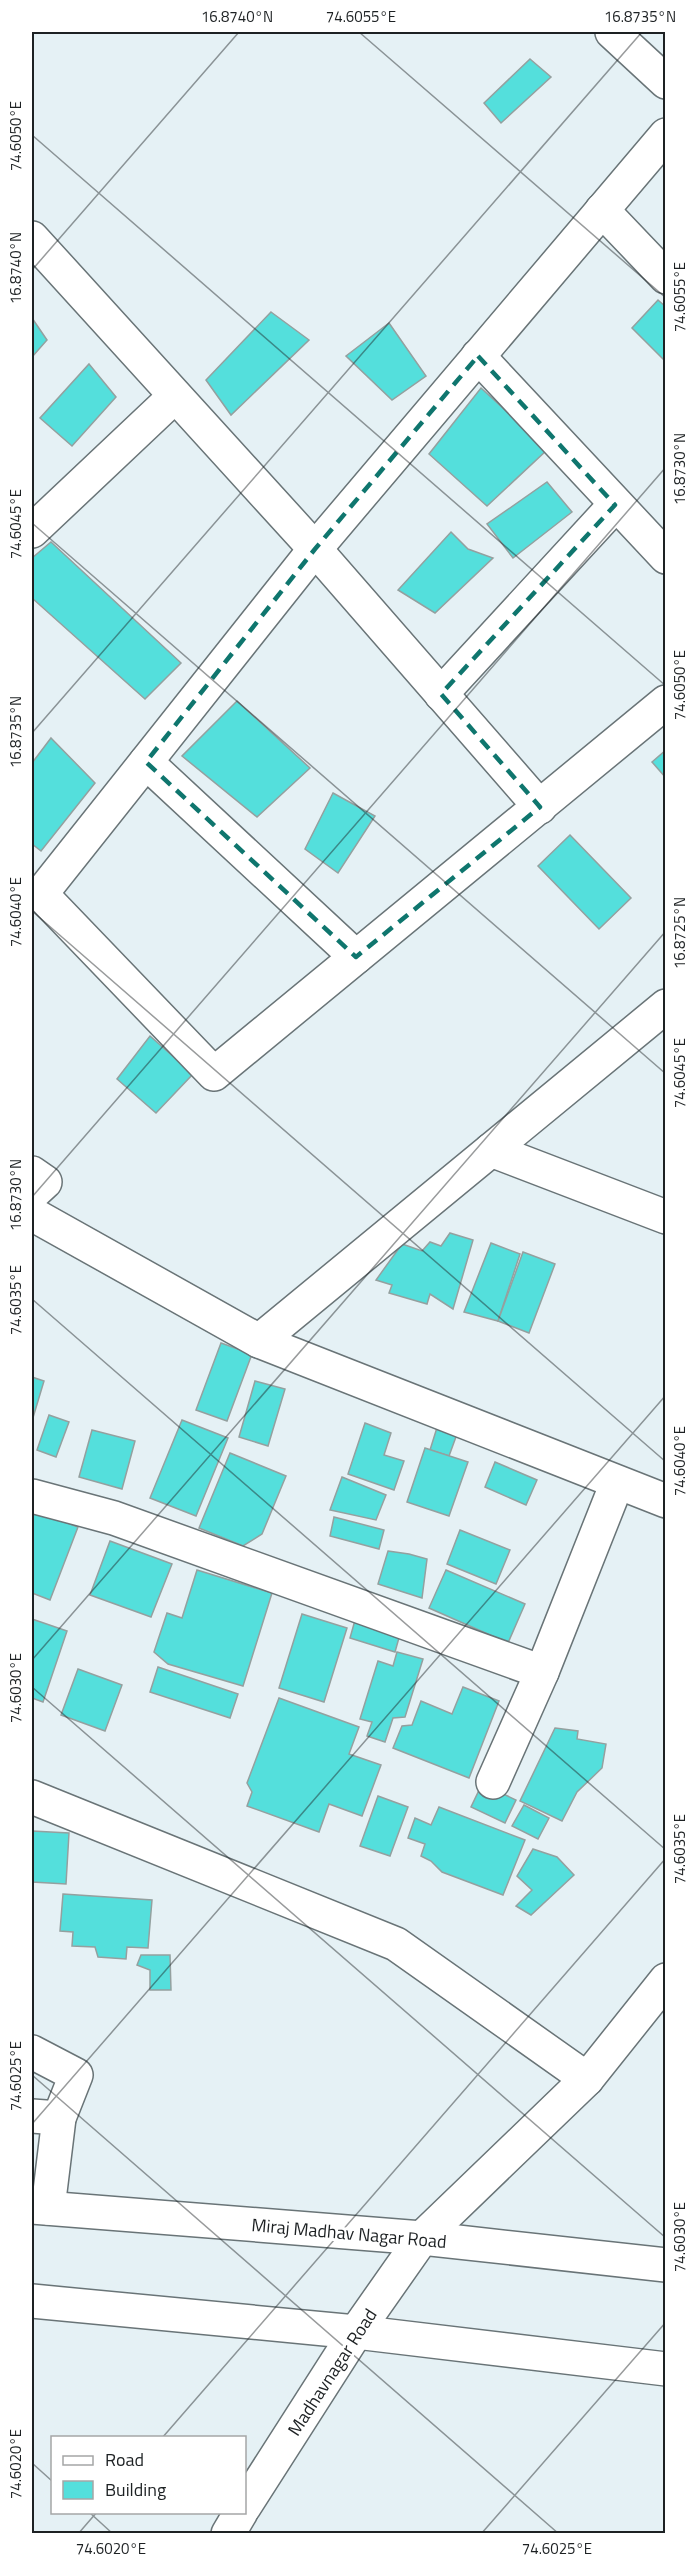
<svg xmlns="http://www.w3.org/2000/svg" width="697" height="2565" font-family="'Titillium Web',sans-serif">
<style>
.building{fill:#54dfdc;stroke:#94a09f;stroke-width:1.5}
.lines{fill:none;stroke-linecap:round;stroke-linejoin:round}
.minor-casing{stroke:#697477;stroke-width:36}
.tertiary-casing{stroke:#697477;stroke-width:36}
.minor{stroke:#fff;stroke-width:33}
.tertiary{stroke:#fff;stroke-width:33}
.marked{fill:none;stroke:#0f766e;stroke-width:4.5;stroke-dasharray:12 8;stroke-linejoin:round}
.ticks{fill:none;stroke:#1d2123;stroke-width:1.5;stroke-opacity:0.45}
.labels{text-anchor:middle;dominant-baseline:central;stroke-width:6;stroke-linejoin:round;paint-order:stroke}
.street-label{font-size:18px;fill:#1d2123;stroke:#fff}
.neatline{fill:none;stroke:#1d2123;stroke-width:2}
.ticks-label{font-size:15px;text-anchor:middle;fill:#1d2123}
</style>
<rect width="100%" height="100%" fill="#e5f1f5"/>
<g class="building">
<path d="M530,59L551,77L501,123L484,103Z"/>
<path d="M658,300L666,307V362L632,328Z"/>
<path d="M271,312L309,340L231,415L206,380Z"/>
<path d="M32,318L47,340L32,357Z"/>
<path d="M389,323L426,376L392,400L346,356Z"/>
<path d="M89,364L116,397L72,446L40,418Z"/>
<path d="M481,388L548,449L487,506L429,454Z"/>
<path d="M547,482L572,512L513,558L487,524Z"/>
<path d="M451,532L468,549L493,558L435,613L398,590Z"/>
<path d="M51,542L181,663L145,699L32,598V558Z"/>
<path d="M237,701L310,768L257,817L182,756Z"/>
<path d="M51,738L95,783L41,851L32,844V763Z"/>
<path d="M666,750V778L652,762Z"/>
<path d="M333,793L375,816L338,873L305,849Z"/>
<path d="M570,835L631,898L599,929L538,866Z"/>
<path d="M150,1036L193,1074L156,1113L117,1079Z"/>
<path d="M450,1233L473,1240L453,1309L430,1294L427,1304L389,1293L392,1285L376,1280L402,1244L422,1251L430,1242L441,1246Z"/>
<path d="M491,1243L520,1254L498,1321L464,1312Z"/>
<path d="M523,1252L555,1264L529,1333L498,1321Z"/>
<path d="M221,1343L252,1354L227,1421L196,1410Z"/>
<path d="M32,1377L44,1381L32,1421Z"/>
<path d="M255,1381L285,1389L268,1446L239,1437Z"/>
<path d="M49,1415L69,1422L56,1457L37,1450Z"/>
<path d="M440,1418L461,1423L449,1456L430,1450Z"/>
<path d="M182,1420L228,1438L196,1516L150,1498Z"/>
<path d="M365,1423L391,1433L384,1455L404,1461L394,1490L348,1474Z"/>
<path d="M92,1430L135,1441L122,1489L79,1477Z"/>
<path d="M425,1448L468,1462L449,1516L407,1502Z"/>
<path d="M230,1453L286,1476L262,1534L243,1546L199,1528Z"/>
<path d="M495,1462L537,1480L526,1505L485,1487Z"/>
<path d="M342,1477L386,1495L376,1520L330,1510Z"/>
<path d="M32,1510L78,1527L50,1600L32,1593Z"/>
<path d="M334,1517L384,1530L379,1549L330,1536Z"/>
<path d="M460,1530L510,1550L496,1584L447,1564Z"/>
<path d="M110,1541L172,1564L151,1617L90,1595Z"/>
<path d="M388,1551L409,1554L427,1559L422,1598L378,1584Z"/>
<path d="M197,1570L272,1593L243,1686L168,1664L154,1652L167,1613L182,1618Z"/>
<path d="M446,1570L525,1604L508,1643L429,1608Z"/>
<path d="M357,1613L402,1627L395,1652L350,1638Z"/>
<path d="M302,1614L347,1628L324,1702L279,1688Z"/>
<path d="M32,1619L67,1631L43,1702L32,1698Z"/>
<path d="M397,1652L423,1659L405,1717L393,1718L385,1742L367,1736L372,1722L360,1719L378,1661L393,1666Z"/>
<path d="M158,1667L238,1694L230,1718L150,1692Z"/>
<path d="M78,1669L122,1685L105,1731L61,1715Z"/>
<path d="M463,1687L499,1701L469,1778L393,1748L402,1726L412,1725L421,1701L452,1714Z"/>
<path d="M279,1698L359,1727L349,1754L381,1765L362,1816L329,1804L319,1832L247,1806L252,1792L247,1783Z"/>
<path d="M555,1728L578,1731L577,1739L606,1744L602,1768L577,1792L562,1821L520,1801Z"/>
<path d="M482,1784L516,1800L505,1823L471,1807Z"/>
<path d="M378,1796L408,1807L390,1856L360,1846Z"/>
<path d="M524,1805L549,1818L538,1839L512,1826Z"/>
<path d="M439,1807L525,1840L503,1895L442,1872L431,1861L421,1856L425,1844L408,1838L415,1818L431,1825Z"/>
<path d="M32,1831L69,1833L66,1884L32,1882Z"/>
<path d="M533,1849L557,1857L574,1875L531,1915L516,1906L532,1890L517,1876Z"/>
<path d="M63,1894L152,1900L148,1948L127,1947L126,1959L98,1957L95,1947L72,1946L73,1932L60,1931Z"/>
<path d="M141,1955H170L171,1990H150V1970L137,1965Z"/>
</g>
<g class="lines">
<g class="minor-casing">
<g id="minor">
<path d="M612,32L666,82"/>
<path d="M666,135L315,549L41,894L214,1074L666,702"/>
<path d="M602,210L666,277"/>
<path d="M32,238L315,549L540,807"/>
<path d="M478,356L666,557"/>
<path d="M32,531L175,396"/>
<path d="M441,694L615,505"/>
<path d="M146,762L356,957"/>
<path d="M491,1150L666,1217"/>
<path d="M32,1173L45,1182L32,1194"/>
<path d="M32,1214L259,1341L666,1501"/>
<path d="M259,1341L666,1006"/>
<path d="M32,1496L114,1518L542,1672"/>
<path d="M493,1782L542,1672L617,1483"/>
<path d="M32,1797L396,1944L587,2079"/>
<path d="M32,2052L76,2075L59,2118L48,2208"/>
<path d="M32,2116L59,2118"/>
<path d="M32,2301L356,2332L666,2369"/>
<path d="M244,2507L356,2332L422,2238L587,2079L666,1980"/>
<path d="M228,2534L241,2512"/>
</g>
</g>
<g class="tertiary-casing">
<path id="tertiary" d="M32,2207L422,2238L666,2265"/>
</g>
<use href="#minor" class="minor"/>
<use href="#tertiary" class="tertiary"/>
</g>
<path class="marked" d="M478,356L615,505L441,694L540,807L356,957L146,762L315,549Z"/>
<path class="ticks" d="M359,32L666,298M32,135L666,686M32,270L239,32M32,523L666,1074M32,733L642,32M32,911L666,1462M32,1197L666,467M32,1299L666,1850M32,1660L666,931M32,1687L666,2238M32,2075L559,2534M32,2124L666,1395M162,2438L666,1858M32,2463L52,2481M89,2512L113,2534M78,2534L97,2512M481,2534L666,2322"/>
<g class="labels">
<g class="street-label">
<text transform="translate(349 2233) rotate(5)">Miraj Madhav Nagar Road</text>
<text transform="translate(332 2372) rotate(-57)">Madhavnagar Road</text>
</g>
</g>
<rect width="697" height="2565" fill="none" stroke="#ffffff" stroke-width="66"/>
<rect x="51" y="2436" width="195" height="78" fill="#ffffff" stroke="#a5a6a7" stroke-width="1.5"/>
<rect x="63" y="2456" width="30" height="9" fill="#ffffff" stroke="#a5a6a7" stroke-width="1.5"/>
<text x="105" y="2466" font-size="18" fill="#1d2123">Road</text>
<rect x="63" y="2481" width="30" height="18" fill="#54dfdc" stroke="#a5a6a7" stroke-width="1.5"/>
<text x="105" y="2496" font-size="18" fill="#1d2123">Building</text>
<rect x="33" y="33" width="631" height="2499" class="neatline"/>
<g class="ticks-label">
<text x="237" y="22">16.8740°N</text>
<text x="361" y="22">74.6055°E</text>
<text x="640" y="22">16.8735°N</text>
<text transform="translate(16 136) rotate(-90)" y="5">74.6050°E</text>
<text transform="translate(16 268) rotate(-90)" y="5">16.8740°N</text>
<text transform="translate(680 297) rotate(-90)" y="5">74.6055°E</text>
<text transform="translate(680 469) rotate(-90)" y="5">16.8730°N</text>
<text transform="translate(16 524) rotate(-90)" y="5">74.6045°E</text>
<text transform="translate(680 685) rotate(-90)" y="5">74.6050°E</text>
<text transform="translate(16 732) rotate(-90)" y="5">16.8735°N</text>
<text transform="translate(16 912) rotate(-90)" y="5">74.6040°E</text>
<text transform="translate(680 933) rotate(-90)" y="5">16.8725°N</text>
<text transform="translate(680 1073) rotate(-90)" y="5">74.6045°E</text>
<text transform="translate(16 1195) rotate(-90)" y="5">16.8730°N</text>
<text transform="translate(16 1300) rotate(-90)" y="5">74.6035°E</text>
<text transform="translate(680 1461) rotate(-90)" y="5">74.6040°E</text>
<text transform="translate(16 1688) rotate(-90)" y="5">74.6030°E</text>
<text transform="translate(680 1849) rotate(-90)" y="5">74.6035°E</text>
<text transform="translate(16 2076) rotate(-90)" y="5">74.6025°E</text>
<text transform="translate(680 2237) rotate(-90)" y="5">74.6030°E</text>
<text transform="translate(16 2464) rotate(-90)" y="5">74.6020°E</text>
<text x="111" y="2554">74.6020°E</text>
<text x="557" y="2554">74.6025°E</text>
</g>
</svg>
